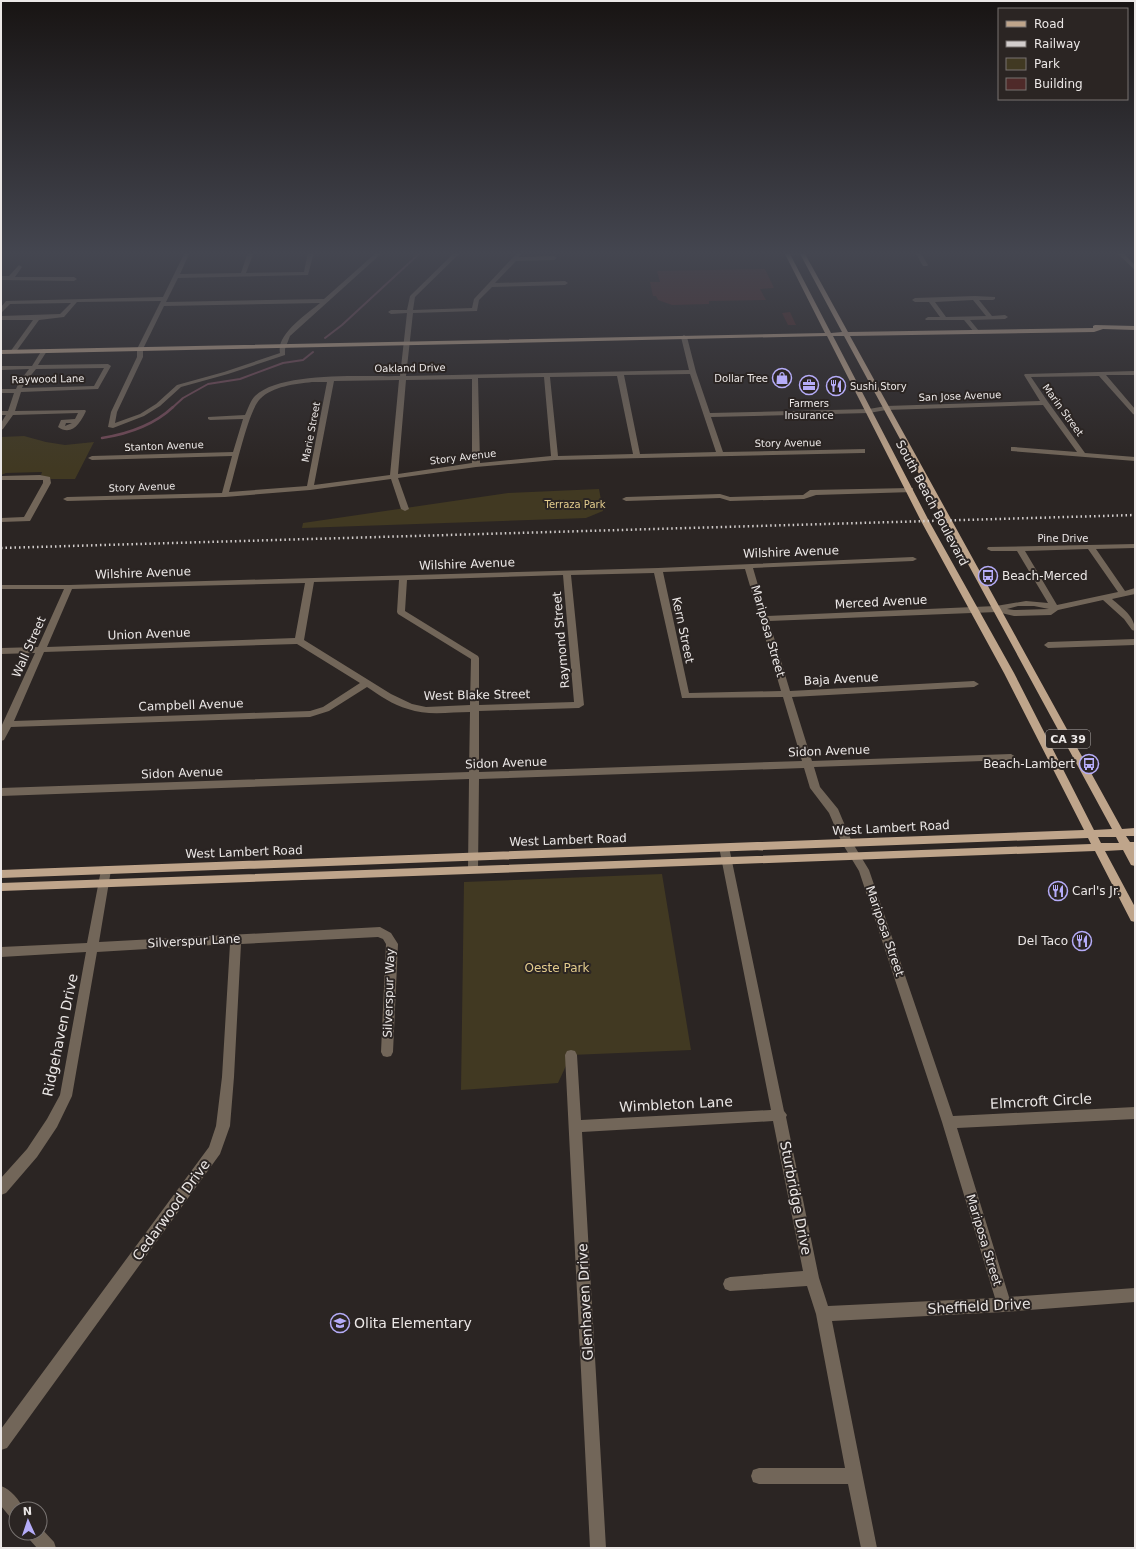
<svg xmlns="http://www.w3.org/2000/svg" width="1136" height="1549" font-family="'DejaVu Sans',sans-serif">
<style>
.green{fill:#413922}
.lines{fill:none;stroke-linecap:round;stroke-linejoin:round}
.stream-far1{stroke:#704956;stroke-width:2}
.stream{stroke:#704956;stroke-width:2.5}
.building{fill:#4f2a29}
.minor{fill:#726659;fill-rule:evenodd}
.major{fill:#bfa58b;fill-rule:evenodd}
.rail{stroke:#d2cdcc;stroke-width:2.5;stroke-dasharray:1.5 3;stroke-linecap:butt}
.labels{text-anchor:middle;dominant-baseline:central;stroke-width:4;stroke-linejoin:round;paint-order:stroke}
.far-street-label{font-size:10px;fill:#ebe7e6;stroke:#2b2523}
.far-poi-label{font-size:10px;fill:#ebe7e6;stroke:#2b2523;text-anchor:end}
.far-park-label{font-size:10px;fill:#e3cc8d;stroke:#2b2523}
.shield{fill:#2b2523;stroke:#b1adac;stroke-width:1}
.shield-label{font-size:11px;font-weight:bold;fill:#ebe7e6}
.street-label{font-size:12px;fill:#ebe7e6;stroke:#2b2523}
.poi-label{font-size:12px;fill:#ebe7e6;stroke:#2b2523;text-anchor:start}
.park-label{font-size:12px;fill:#e3cc8d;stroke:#2b2523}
.near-street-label{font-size:14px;fill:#ebe7e6;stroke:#2b2523}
.near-poi-label{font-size:14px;fill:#ebe7e6;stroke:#2b2523;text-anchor:start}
</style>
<rect width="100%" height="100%" fill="#2b2523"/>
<g class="green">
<path d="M24,436L46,442L65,445L94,442L75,479H51L41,475L42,472L6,473L1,475V437Z"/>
<path d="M599,489L603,511L586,518L302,528L303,523L508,493Z"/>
<path d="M662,874L691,1050L571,1055L558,1083L461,1090L464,882Z"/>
</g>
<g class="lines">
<g class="stream-far1">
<path d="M325,338L342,325L421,252"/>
<path d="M172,408L183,398L208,384L240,379L283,363L303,360L313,352"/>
</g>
<path class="stream" d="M102,438C127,434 154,425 173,407"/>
</g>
<g class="building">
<path d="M765,269L774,288L760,289L766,300L709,301V304L672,305L658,300L656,296H653L650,282H660L657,271Z"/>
<path d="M790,312L796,325H788L782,313Z"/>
</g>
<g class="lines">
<g class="minor">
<path d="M185,252H190L180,274L241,273L248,252H254L246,273L304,272L308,252H314L308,275L178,278L166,302L324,299L377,252H383L290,336L285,349V355L228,374L181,387L160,406L144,416L113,428L108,427L111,412L137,357V349L161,301L77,302L64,317L39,320L15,353L10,352L33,320H1V316L60,314L71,303L10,304L1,313V307L6,301L163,297ZM320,303C307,314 276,334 280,353L224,372L177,385L156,404L140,414L115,423L117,412L143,357V349L164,306Z"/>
<path d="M455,252H461L415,297L413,310L472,308L474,299L518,252H523L519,257L554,256L557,258L554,260L516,261L495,283L565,281L568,283L565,285L492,287L479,300L477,311L413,313L406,376L689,370L681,337L684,335L687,337L696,372L710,413L869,409L886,406L1040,401L1024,375L1025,374L1135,371V375H1106L1135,409V415L1133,414L1099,376L1031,377L1048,402L1085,453L1135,457V461L1011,451V447H1014L1077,452L1043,405L886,410L869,413L711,417L723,452L865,449V453H862L555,460L476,467L398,478L409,509L405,511L401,509L391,479L310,490L225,497L67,501L63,499L67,497L222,493L232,456L92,460L88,458L92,456L233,452L243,419L210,420L208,419V417L245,415C248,409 250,401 255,396C281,371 364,377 400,376L407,313L391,314L388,312L391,310H407L410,296ZM690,374L716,452L640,454L624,375ZM617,376L633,454L558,456L550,377ZM544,377L551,456L480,463L478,378ZM472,379V463L398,474L406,380ZM399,380L390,475L314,485L334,381ZM312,382H327L307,486L229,492C235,473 248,411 260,399C273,386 295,384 312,382Z"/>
<path d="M785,252H832L787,255Z"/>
<path d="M915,252H920L928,265L927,266H923Z"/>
<path d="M1116,252H1122L1135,265V270Z"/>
<path d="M19,265L22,267L15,277H74L77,279L74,281L1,280V276H9Z"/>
<path d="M975,296L995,297V299L993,300H979L992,316L1005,315L1008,317L1005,319L970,320L979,331L976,333L974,332L964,320H926L925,319L928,317H940L929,302H915L912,300L915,298ZM973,300L986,316L946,317L935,302Z"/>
<path d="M44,349L47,351L38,365L108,364L111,366L98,389L21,392L15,411L85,410L86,411C81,422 72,437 58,427L61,420L75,419L78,413L13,415L3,429L1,430V423L6,415H1V411H8L14,393H1V389H16L19,382L29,369L1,370V366H32L42,350ZM104,368L94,386L22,388L24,384L36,369ZM66,423H72L65,426Z"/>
<path d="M40,475L50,477L51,483L30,521L1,522V518L24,517L43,483V480H1V476Z"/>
<path d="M910,488H913V492L816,495L804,499L730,501L720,498L626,501L622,499L626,497L720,494L730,497L803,495L810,490Z"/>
<path d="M1135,544V548L1096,549L1125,591L1135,588V594L1112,599C1122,608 1135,616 1135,631L1132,630L1124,619L1103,600L1058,610L1051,615L1014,616L997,612L769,621L790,691L974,681L979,684L974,687L792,697L812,761L1011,754L1016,757L1011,760L814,767L820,787L838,809L852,842L869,870L953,1116L1135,1107V1119L957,1128L1009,1297L1135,1288V1302L1004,1312L832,1321L877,1548H861L848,1484H759L753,1482L751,1476L753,1470L759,1468H845L816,1314L807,1286L730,1291L725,1289L723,1284L725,1279L730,1277L803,1271L773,1121L582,1132L606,1548H590L565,1055L567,1051L571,1050L575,1051L577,1055L581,1120L771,1110L719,847L720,844H728L729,847L784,1111L787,1115L786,1117L819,1278L828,1306L995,1298L942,1122L859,871L842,843L829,813L810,788L804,768L479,779L478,869L477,872H469L468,869L469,779L1,796V788L469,772L470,712C450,712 427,716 408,709C393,705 379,695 367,687L329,711L310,717L11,727L4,740L1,741V727L35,653L1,654V648L38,647L64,589H1V585H69L658,568L913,557L917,559L913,561L753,568L767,616L996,606L1026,601L1048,603L1017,551H991L987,549L988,547ZM1088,549L1118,592L1057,605L1025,551ZM745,569L781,691L689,693L663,572ZM654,573L682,698L783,697L802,761L479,772V711L579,708L584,705L571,575ZM563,575L574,702L479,705V658L478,656L405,611L407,580ZM399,580L397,612L398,614L471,659L470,705L426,707L412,704L391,694L304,640L314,582ZM305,583L295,638L47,647L72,589ZM1018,606H1034L1049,609L1014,610L1007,609ZM297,644L360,683L323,707L310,711L14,721L44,652Z"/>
<path d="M1135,639V645L1048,648L1044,645L1048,642Z"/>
<path d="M106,866L110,867L111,870L99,942L380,927L391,933L398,944L393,1052L391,1056L387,1057L383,1056L381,1052L386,944L383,939L378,937L241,944L234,1077L230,1126L220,1154L7,1448L1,1450V1429L209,1147L216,1126L222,1077L230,944L97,952L72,1096L57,1127L37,1157L6,1193L1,1195V1178L27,1149L47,1119L60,1095L86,952L1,957V947L87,943L101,870L102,867Z"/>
<path d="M1,1486C10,1489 20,1500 23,1509H16V1519L10,1517L1,1506Z"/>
<path d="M40,1527L54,1542L56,1548H37L29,1539L27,1533H40Z"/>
</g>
<path class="major" d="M784,252H789L831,333L842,332L799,252H804L848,332L1093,328V326L1095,325L1135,326V330L1103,329L1094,332L850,336L1122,829L1135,828V836H1126L1130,842H1135V866L1131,865L1123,850L1105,851L1135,907V922L1131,921L1095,851L1,891V883L1091,844L1088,838L1,878V870L1084,830L1004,673L921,521L827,336L1,354V350L825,333ZM833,336H844L1112,829L1094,830L1014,673L929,521ZM1098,837H1116L1119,843H1101Z"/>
<path class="rail" d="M1,548L1135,515"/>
</g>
<linearGradient id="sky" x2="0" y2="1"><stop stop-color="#181413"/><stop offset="0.54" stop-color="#444650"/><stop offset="1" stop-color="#444650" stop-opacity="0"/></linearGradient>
<rect width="1136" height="469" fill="url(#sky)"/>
<defs>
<g id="shop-ring" transform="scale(1)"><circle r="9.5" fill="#2b2523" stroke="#b5acf8" stroke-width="1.5"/><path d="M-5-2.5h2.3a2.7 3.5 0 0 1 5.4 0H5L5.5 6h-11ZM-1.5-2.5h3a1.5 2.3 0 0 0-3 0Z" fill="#b5acf8"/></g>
<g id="office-ring" transform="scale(1)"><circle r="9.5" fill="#2b2523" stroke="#b5acf8" stroke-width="1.5"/><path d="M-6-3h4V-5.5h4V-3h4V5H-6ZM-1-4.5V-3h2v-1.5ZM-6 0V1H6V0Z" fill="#b5acf8"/></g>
<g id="restaurant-ring" transform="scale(1)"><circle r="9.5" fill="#2b2523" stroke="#b5acf8" stroke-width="1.5"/><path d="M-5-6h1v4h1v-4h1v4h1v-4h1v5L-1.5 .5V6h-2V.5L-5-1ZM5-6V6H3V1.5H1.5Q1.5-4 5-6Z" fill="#b5acf8"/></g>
<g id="bus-ring" transform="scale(1)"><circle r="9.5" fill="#2b2523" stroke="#b5acf8" stroke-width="1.5"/><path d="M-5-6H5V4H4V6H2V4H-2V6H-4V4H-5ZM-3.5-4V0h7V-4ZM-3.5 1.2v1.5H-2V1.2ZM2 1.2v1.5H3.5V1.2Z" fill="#b5acf8"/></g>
<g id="school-ring" transform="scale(1)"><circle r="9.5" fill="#2b2523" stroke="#b5acf8" stroke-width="1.5"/><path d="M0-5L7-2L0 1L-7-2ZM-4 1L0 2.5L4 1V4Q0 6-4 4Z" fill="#b5acf8"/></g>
</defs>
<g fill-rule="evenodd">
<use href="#shop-ring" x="782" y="378"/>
<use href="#office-ring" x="809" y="385"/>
<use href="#restaurant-ring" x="836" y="386"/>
<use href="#bus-ring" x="988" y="576"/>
<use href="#bus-ring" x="1089" y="764"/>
<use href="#restaurant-ring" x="1058" y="891"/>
<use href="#restaurant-ring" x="1082" y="941"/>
<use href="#school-ring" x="340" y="1323"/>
</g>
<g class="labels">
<g class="far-street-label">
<text transform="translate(410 368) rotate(-1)">Oakland Drive</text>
<text transform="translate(48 379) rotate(-1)">Raywood Lane</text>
<text transform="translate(960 396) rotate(-2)">San Jose Avenue</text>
<text transform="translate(1063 410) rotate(54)">Marin Street</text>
<text transform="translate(311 432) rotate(-79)">Marie Street</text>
<text transform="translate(788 443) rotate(-1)">Story Avenue</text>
<text transform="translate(164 446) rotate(-2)">Stanton Avenue</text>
<text transform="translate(463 457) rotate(-7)">Story Avenue</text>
<text transform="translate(142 487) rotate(-2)">Story Avenue</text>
<text x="1063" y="538">Pine Drive</text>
</g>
<g class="far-poi-label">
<text x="768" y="378">Dollar Tree</text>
<text x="850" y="386" text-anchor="start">Sushi Story</text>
<text x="809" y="403" text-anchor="middle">Farmers<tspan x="809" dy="12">Insurance</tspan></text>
</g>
<g class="far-park-label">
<text x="575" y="504">Terraza Park</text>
</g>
<rect class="shield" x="1046" y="730" width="44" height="18" rx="3"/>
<g class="shield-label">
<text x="1068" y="739">CA 39</text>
</g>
<g class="street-label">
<text transform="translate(932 503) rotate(62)">South Beach Boulevard</text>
<text transform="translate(791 552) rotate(-2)">Wilshire Avenue</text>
<text transform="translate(467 564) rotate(-2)">Wilshire Avenue</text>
<text transform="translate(143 573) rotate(-2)">Wilshire Avenue</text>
<text transform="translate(881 602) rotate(-3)">Merced Avenue</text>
<text transform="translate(683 630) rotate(78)">Kern Street</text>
<text transform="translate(768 631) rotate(74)">Mariposa Street</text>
<text transform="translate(149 634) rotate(-2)">Union Avenue</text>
<text transform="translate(561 640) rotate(-95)">Raymond Street</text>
<text transform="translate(29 647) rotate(-66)">Wall Street</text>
<text transform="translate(841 679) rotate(-3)">Baja Avenue</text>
<text transform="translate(477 695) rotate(-1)">West Blake Street</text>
<text transform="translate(191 705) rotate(-2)">Campbell Avenue</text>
<text transform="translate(829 751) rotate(-2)">Sidon Avenue</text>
<text transform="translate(506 763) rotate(-2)">Sidon Avenue</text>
<text transform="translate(182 773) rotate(-2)">Sidon Avenue</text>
<text transform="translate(891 828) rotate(-3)">West Lambert Road</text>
<text transform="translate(568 840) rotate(-2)">West Lambert Road</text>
<text transform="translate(244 852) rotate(-2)">West Lambert Road</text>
<text transform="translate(885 931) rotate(71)">Mariposa Street</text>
<text transform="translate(194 941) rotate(-3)">Silverspur Lane</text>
<text transform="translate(389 993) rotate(-88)">Silverspur Way</text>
<text transform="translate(984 1240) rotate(73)">Mariposa Street</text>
</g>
<g class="poi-label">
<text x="1002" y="576">Beach-Merced</text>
<text x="1075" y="764" text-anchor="end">Beach-Lambert</text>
<text x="1072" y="891">Carl's Jr.</text>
<text x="1068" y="941" text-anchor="end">Del Taco</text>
</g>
<g class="park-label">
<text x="557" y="968">Oeste Park</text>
</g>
<g class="near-street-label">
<text transform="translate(60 1035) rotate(-78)">Ridgehaven Drive</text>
<text transform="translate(1041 1101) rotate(-3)">Elmcroft Circle</text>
<text transform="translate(676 1104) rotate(-3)">Wimbleton Lane</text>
<text transform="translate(796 1198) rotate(79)">Sturbridge Drive</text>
<text transform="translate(171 1210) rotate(-54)">Cedarwood Drive</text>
<text transform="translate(585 1302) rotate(-93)">Glenhaven Drive</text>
<text transform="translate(979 1306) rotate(-3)">Sheffield Drive</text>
</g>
<g class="near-poi-label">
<text x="354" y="1323">Olita Elementary</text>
</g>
</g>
<rect width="1136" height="1549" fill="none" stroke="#ebe7e6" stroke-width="4"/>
<rect x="998" y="8" width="130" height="92" fill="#2b2523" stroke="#787371"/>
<rect x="1006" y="21" width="20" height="6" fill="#bfa58b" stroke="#787371"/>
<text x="1034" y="28" font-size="12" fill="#ebe7e6">Road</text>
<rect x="1006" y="41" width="20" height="6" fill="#d2cdcc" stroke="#787371"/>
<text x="1034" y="48" font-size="12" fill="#ebe7e6">Railway</text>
<rect x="1006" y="58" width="20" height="12" fill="#413922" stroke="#787371"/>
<text x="1034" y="68" font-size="12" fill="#ebe7e6">Park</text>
<rect x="1006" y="78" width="20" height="12" fill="#4f2a29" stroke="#787371"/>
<text x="1034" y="88" font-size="12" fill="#ebe7e6">Building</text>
<g transform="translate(28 1521) rotate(357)"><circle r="19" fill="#2b2523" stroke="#787371"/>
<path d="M0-3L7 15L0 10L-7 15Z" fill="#b5acf8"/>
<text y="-6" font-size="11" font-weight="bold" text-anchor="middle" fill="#ebe7e6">N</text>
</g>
</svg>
